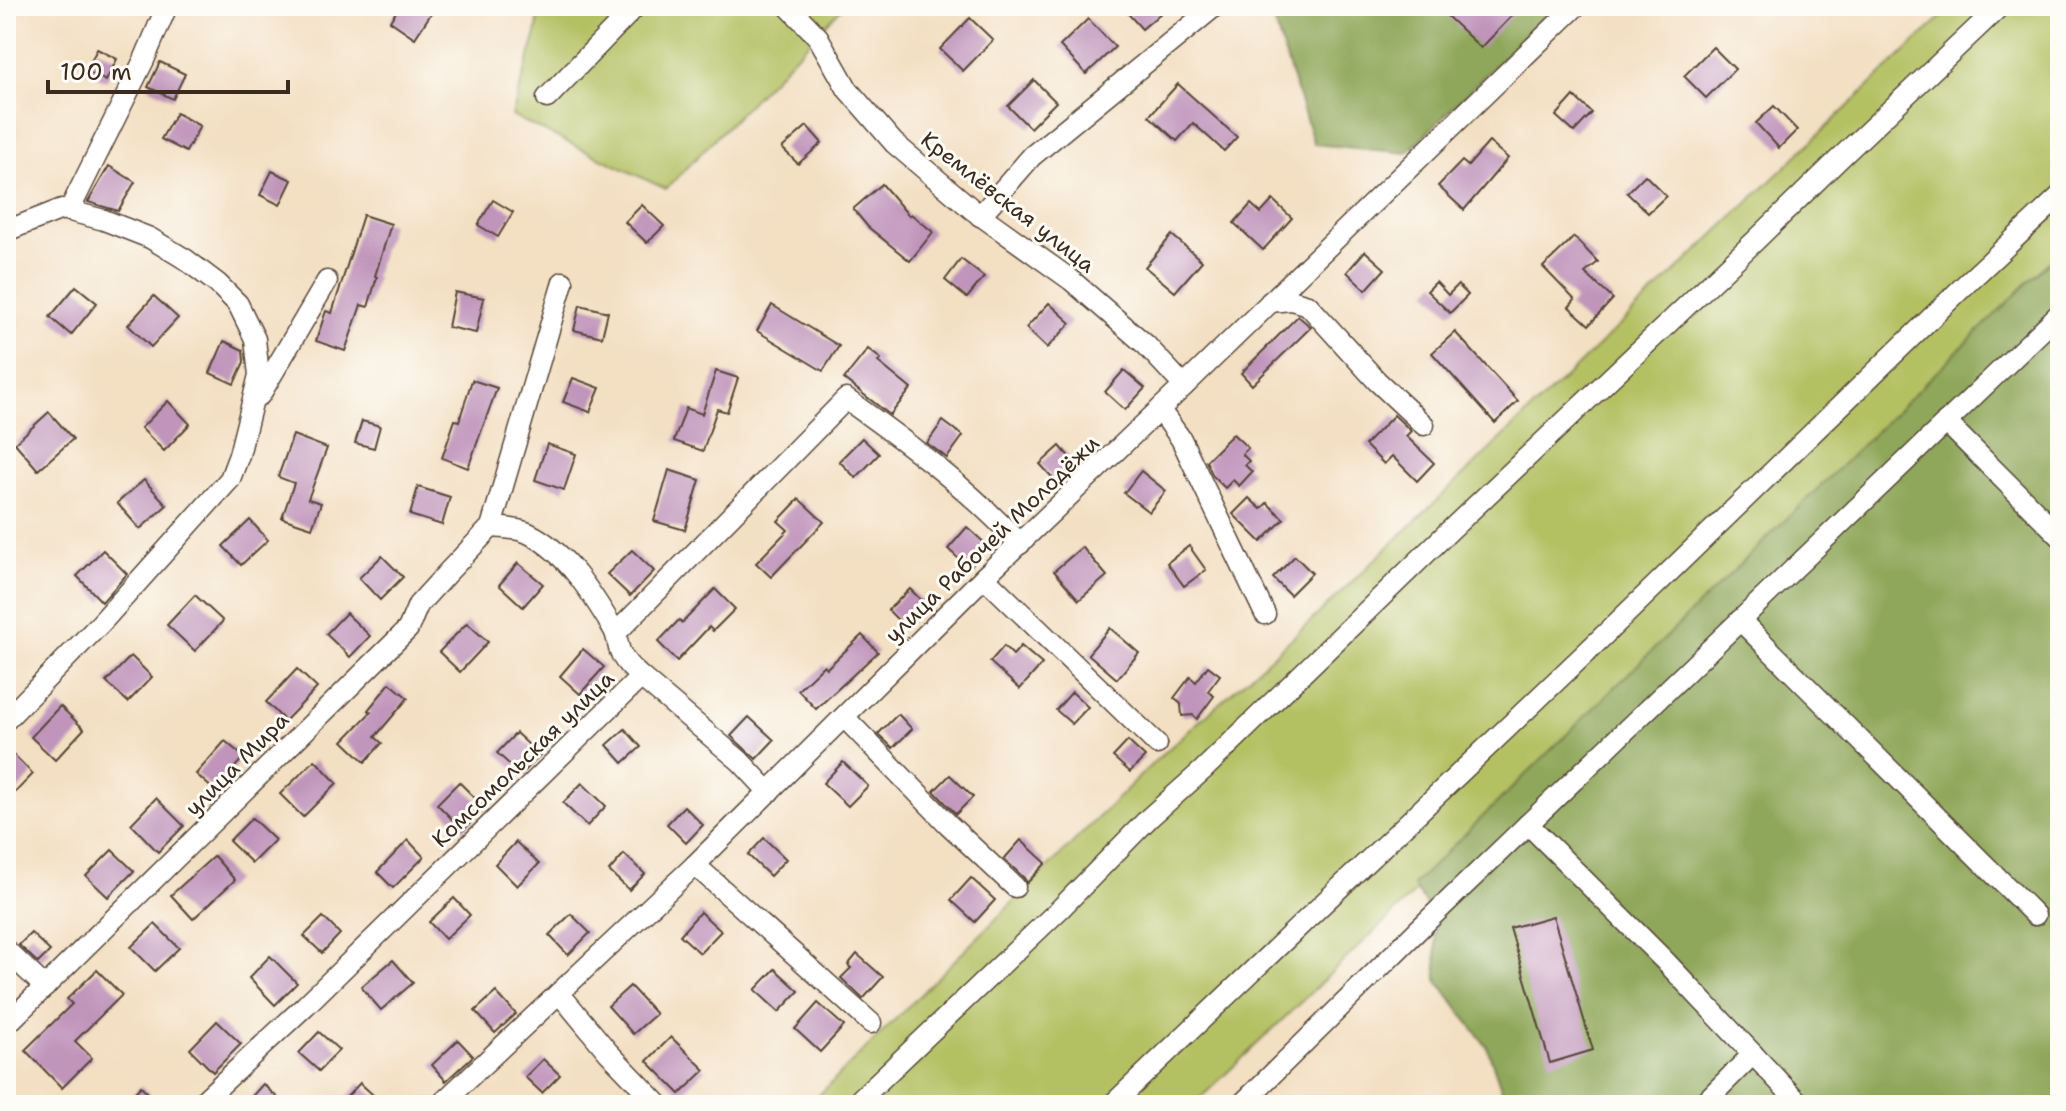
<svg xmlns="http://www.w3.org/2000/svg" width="2066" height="1111" font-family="'Shantell Sans',sans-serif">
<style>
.green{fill:#b4c164;stroke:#787641;stroke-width:2}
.forest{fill:#8fa75a;stroke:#65683c;stroke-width:2}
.building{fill:#c094bb}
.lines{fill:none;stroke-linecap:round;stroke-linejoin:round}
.minor-casing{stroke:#574537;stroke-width:23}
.minor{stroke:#fff;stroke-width:20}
.labels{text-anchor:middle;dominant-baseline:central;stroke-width:6;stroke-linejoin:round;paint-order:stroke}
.street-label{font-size:22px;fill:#3b2a1e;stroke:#fdfcf7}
</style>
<rect width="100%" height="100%" fill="#fdfcf7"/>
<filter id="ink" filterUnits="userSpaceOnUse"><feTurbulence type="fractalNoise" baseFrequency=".0125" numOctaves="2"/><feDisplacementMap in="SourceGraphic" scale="16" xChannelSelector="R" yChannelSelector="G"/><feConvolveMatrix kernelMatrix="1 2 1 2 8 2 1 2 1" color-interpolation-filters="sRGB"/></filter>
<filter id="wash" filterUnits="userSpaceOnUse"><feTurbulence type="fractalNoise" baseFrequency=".006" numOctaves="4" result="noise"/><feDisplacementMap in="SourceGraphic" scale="32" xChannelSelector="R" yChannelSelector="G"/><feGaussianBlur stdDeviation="1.8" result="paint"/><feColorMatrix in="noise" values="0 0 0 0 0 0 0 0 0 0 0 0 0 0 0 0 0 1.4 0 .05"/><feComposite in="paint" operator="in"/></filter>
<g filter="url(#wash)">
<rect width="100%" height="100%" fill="#f3dfc2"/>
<g class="green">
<path d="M539,6H844L666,189L512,116L537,30Z"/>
<path d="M1953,6H2060V272L1276,1026L1193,1105H809L1155,761L1311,621Z"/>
</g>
<g class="forest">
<path d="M1267,6H1555L1407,153L1314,144L1272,15Z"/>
<path d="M2060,251V1105H1507L1487,1047L1437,980L1435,918L1413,885Z"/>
</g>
<g id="blocks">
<g class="building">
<path d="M400,6H423L432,12L415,38L390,21Z"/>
<path d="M1121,6H1169L1142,29Z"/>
<path d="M1456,6H1510L1516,12L1481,48L1447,16Z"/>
<path d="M970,18L993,40L963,71L940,49Z"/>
<path d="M1088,19L1115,47L1086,74L1060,46Z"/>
<path d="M1713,47L1735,69L1706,98L1684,76Z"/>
<path d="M97,49L117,59L106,81L86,71Z"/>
<path d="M160,62L185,74L173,99L148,87Z"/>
<path d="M1034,80L1056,102L1030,128L1008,106Z"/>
<path d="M1178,84L1237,137L1224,151L1193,123L1177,141L1149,116Z"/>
<path d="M1574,96L1592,113L1574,132L1556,116Z"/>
<path d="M1774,106L1797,130L1779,148L1756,123Z"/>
<path d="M176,113L200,126L186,152L161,139Z"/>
<path d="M807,126L822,143L798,164L782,148Z"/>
<path d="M1489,142L1508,158L1464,210L1438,186L1462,161L1468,166Z"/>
<path d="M109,166L135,182L118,211L88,202Z"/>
<path d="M272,171L292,180L280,205L260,195Z"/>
<path d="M1645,175L1666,196L1648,213L1627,193Z"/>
<path d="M882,184L909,216L911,214L933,232L910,261L868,227L853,209Z"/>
<path d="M493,200L513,212L498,237L478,225Z"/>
<path d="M1273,200L1292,218L1263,250L1234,223L1251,204L1261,213Z"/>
<path d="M642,205L664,226L647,243L625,222Z"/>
<path d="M363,215L391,224L375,276L377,277L368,307L361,305L345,351L316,341L326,311L332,313Z"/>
<path d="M1172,235L1202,261L1175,292L1145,267Z"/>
<path d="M1574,237L1598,262L1585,273L1613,299L1589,325L1569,307L1575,300L1543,267Z"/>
<path d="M1365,251L1385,269L1366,290L1347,272Z"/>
<path d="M961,259L984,277L967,298L945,280Z"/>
<path d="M1436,282L1448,295L1458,285L1468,295L1450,313L1427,291Z"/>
<path d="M76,286L97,303L71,335L50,317Z"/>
<path d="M455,292L484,298L476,333L448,327Z"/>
<path d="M154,296L178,318L151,347L128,325Z"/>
<path d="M1049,303L1071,323L1047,348L1026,328Z"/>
<path d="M580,305L608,312L602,337L574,330Z"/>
<path d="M772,305L839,346L823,371L757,331Z"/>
<path d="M1298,316L1311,327L1252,385L1241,373Z"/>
<path d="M1455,332L1518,401L1495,423L1432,353Z"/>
<path d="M224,341L243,350L244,362L234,384L210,373Z"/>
<path d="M868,349L881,359L878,362L911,389L890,415L844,379Z"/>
<path d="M1124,370L1145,388L1125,410L1105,392Z"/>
<path d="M716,371L738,378L727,412L717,409L703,451L674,441L686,408L702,414Z"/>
<path d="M573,378L600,388L590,412L563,402Z"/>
<path d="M472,380L497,388L468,468L442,458L455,420L459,421Z"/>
<path d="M168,401L190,424L164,451L141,428Z"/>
<path d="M49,412L73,439L38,470L15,443Z"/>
<path d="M1394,415L1411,431L1406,436L1434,463L1417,481L1392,456L1384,464L1365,445Z"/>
<path d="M362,421L380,426L374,448L355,443Z"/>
<path d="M943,421L963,436L947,458L927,443Z"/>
<path d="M1233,434L1248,448L1242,454L1249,461L1245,465L1252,472L1239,486L1233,480L1225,488L1213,476L1206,461Z"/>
<path d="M293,435L327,448L308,499L321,503L312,528L282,518L294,483L278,477Z"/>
<path d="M862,438L879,454L856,478L839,461Z"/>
<path d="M547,444L576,454L564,490L535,480Z"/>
<path d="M1060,446L1079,468L1060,486L1040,464Z"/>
<path d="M669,470L700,480L685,530L654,521Z"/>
<path d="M1141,471L1166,491L1149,512L1124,493Z"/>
<path d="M144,480L167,505L140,529L117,503Z"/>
<path d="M418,487L450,497L442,525L410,515Z"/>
<path d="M1249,498L1261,509L1267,503L1284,519L1261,542L1233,514Z"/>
<path d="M799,499L824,522L771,577L756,563L788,530L778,521Z"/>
<path d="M250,520L268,540L241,565L223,546Z"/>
<path d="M967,527L988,546L969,568L948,549Z"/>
<path d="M1189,546L1206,570L1184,586L1167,563Z"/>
<path d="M1082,547L1107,576L1079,600L1054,571Z"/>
<path d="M103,550L127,574L102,602L77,576Z"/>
<path d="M632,550L654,571L630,596L607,574Z"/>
<path d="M382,556L403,577L380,600L359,578Z"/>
<path d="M1295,556L1312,573L1290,595L1273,578Z"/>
<path d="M518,563L543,584L523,607L499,585Z"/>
<path d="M715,589L735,609L713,631L709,627L677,661L658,642L679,620L682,623Z"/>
<path d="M910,589L927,606L905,627L888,610Z"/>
<path d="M195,595L223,621L195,651L167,625Z"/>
<path d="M346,613L370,636L350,657L326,634Z"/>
<path d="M467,623L488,642L460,672L439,652Z"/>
<path d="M1110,628L1139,653L1117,679L1088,654Z"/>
<path d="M862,635L878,652L816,709L798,690L824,665L827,668Z"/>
<path d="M1004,646L1013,655L1021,646L1042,664L1020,689L990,662Z"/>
<path d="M583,649L604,667L580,694L560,676Z"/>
<path d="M131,656L152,677L128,702L106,682Z"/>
<path d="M1208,666L1220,675L1208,691L1214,696L1197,719L1193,715L1182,716L1181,704L1174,698L1190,677L1196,682Z"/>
<path d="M297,669L317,688L285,721L266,702Z"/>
<path d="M390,683L408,698L375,737L382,743L365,762L343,741L371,712L368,710Z"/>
<path d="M1072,692L1088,707L1072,724L1056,710Z"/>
<path d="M60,706L84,729L55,760L31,737Z"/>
<path d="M898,714L912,729L893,748L878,734Z"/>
<path d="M749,717L774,740L756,759L731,736Z"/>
<path d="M625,729L641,747L623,763L607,745Z"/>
<path d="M516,733L540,755L521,775L497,753Z"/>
<path d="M225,741L244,757L214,790L196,774Z"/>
<path d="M1128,741L1145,757L1130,772L1113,757Z"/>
<path d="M6,747L33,774L6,802Z"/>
<path d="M315,760L337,783L303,817L280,794Z"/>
<path d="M843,762L868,786L848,806L823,783Z"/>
<path d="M950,775L973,797L956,814L934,791Z"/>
<path d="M459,782L485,808L463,830L437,804Z"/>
<path d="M582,783L606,806L587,826L563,803Z"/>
<path d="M156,798L184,826L158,852L131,824Z"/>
<path d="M684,806L703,825L686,843L667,824Z"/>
<path d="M252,818L275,840L252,863L229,841Z"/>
<path d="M764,838L786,859L770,876L748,855Z"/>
<path d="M408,840L424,857L393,888L377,872Z"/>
<path d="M1021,840L1046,863L1027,883L1024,878L1004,859Z"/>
<path d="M516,842L539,864L517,886L495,864Z"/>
<path d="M112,850L134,871L108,897L86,876Z"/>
<path d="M624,854L645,874L629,890L609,871Z"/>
<path d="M214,856L235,880L193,919L171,895Z"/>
<path d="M971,878L995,900L975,922L951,900Z"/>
<path d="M454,898L470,915L445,939L429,922Z"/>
<path d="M700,912L721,931L700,953L680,935Z"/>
<path d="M571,914L590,933L568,955L549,935Z"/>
<path d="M1553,916L1593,1050L1550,1063L1510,928Z"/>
<path d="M323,917L340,934L322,953L304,936Z"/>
<path d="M155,924L179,948L155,971L131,947Z"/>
<path d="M31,933L50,951L38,963L19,945Z"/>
<path d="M857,954L883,977L863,999L841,978L851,968L848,965Z"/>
<path d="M270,956L297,983L275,1005L249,978Z"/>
<path d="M393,960L413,983L381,1010L361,987Z"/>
<path d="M775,969L799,991L779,1012L755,990Z"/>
<path d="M97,970L122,995L75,1041L92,1058L62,1088L25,1050L72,1004L67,999Z"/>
<path d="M630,986L656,1014L633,1034L608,1006Z"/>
<path d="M496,992L516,1014L495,1033L475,1011Z"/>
<path d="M818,1003L844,1026L820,1052L795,1029Z"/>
<path d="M217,1021L241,1044L213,1072L190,1049Z"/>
<path d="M319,1032L339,1050L319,1071L299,1053Z"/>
<path d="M671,1037L705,1070L680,1094L647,1061Z"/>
<path d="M458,1040L473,1056L446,1081L432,1065Z"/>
<path d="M543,1059L560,1075L542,1093L525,1077Z"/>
<path d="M360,1083L384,1105H339Z"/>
<path d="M263,1084L285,1105H244Z"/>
<path d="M141,1086L160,1105H123Z"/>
</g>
</g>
</g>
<g filter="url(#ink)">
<use href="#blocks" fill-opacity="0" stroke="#574537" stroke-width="2"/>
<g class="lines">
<g class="minor-casing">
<g id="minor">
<path d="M788,6L818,37L848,90L894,143L973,210L1071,280L1146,345L1184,386"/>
<path d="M547,98L636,6"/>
<path d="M69,211L144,60L167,6"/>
<path d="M980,216L1032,156L1215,6"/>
<path d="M6,231L62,209L104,220L150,238L185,259L218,284L238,304L255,339L259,375L239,455L230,479L101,623L6,720"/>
<path d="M1270,302L1291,300L1308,305L1377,381L1424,425"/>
<path d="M260,395L327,281"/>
<path d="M1160,410L1181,439L1265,614"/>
<path d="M1946,422L2060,536"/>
<path d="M984,577L1157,744"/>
<path d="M1740,620L2035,915"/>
<path d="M616,633L846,399C908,443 968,488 1020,544"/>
<path d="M641,677L740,761L769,792"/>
<path d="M844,717L948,824L1015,887"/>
<path d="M1528,824L1667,963L1801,1105"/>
<path d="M695,865L871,1023"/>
<path d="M6,950L45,987"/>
<path d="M559,993L608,1052L659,1105"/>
<path d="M6,1025L408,629L418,605L448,572L491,527L563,282"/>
<path d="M199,1105L305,1006L641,677C632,669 622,660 619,648C617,641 617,636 614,630C593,595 566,551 528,533C517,528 503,528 491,527"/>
<path d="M440,1105L695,865L984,577L1184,386L1576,6"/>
<path d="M854,1105L1061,908L1149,818L1203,770L1445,535L1756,240L1838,160L2000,6"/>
<path d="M1112,1105L1594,645L1966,284L2060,196"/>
<path d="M1241,1105L1420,928L2060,313"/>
<path d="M1702,1105L1753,1054"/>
</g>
</g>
<use href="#minor" class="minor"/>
</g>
</g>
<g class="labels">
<g class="street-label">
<text transform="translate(1008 202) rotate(38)">Кремлёвская улица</text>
<text transform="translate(992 539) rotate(-44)">улица Рабочей Молодёжи</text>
<text transform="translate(523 759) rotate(-44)">Комсомольская улица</text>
<text transform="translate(237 764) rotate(-45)">улица Мира</text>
</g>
</g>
<rect width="2066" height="1111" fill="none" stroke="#fdfcf7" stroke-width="32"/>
<path d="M48 80v12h240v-12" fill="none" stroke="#3b2a1e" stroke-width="4"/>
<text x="60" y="80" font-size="24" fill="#3b2a1e" stroke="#fdfcf7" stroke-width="6" paint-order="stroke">100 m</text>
</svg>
